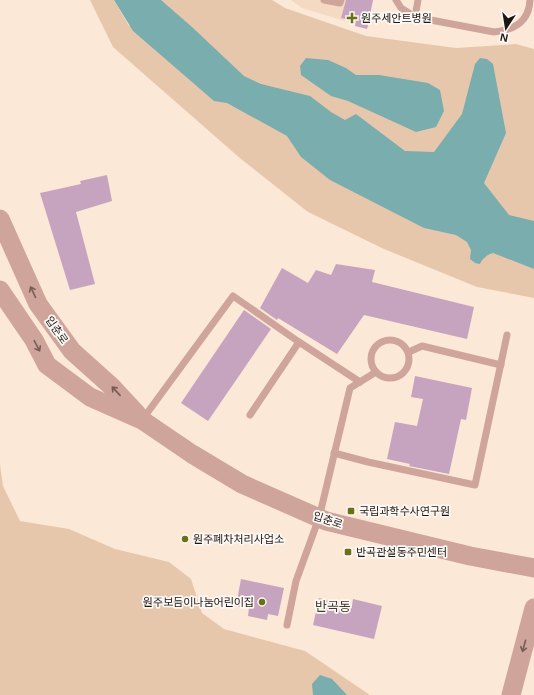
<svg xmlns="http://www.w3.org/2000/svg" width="534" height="695" font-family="Arial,'Noto Sans KR',sans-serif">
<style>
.built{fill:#f4dac3}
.green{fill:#e7c7ac}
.water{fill:#79adae}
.building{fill:#c6a3be}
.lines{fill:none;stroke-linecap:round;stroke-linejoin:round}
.service{stroke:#cea49b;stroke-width:7}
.tertiary{stroke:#cea49b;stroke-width:19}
.oneway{stroke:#765d56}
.poi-dot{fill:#6a7017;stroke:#fcf8f5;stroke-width:1.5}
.labels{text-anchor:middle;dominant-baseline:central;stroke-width:3.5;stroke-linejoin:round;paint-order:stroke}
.poi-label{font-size:11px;fill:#1d1610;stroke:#fcf8f5;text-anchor:start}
.street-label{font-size:11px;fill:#1d1610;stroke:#fcf8f5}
.quarter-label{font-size:13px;fill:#4b3b2d;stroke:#fcf8f5}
</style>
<rect width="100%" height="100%" fill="#fce8d6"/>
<path class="built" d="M291,0H373L368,28L302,8Z"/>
<g class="green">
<path d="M90,0H114L129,26L149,0H272L285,8L366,36L456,48L516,44L534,49V298L477,287L384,249L308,212L241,159L113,47Z"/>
<path d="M0,465L3,486L20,521L69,529L115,549L169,562L191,579L202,613L224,629L305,651L370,695H0Z"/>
</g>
<g class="water">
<path d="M114,0H161L192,27L244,76L261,84L310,96L331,112L345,120L356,114L405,151L434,152L462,114L475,64L480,58L487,59L493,64L506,133L484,183L509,215L534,221V269L493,253C488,254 482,259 480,264L475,263L470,259L471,250L467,242L456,235L424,228L330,180L301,157L287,136L227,103L214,101L133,31Z"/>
<path d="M306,58L328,60L346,68L356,75H379L428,83L440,90L444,111L436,127L416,132L348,101L331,96L301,75L300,66Z"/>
<path d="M320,675L332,679L347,695H313L312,684Z"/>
</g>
<g class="building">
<path d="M346,0H373L367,29L355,26L356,21L341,18Z"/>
<path d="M107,175L112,201L76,212L95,284L70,290L40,193L81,184L80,181Z"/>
<path d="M336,264L375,270L372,282L474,307L467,339L364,315L337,354L278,318L277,320L260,308L282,268L308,283L316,270L331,275Z"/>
<path d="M244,310L271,329L208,421L181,403Z"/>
<path d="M415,376L472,388L466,420L461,419L449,474L409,466L410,464L387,459L395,422L417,426L423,399L411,397Z"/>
<path d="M241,579L284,588L278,616L268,614L267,620L248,616L249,608L236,606Z"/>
<path d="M319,598L352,606L353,599L382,606L374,639L313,625Z"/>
</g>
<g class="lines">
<g class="service">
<path d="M324,0L340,3L341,0"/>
<path d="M396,0L401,8L415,17L494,32C514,30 529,22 530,0"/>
<path d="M415,17L418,0"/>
<circle cx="390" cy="359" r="19"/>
<path d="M409,352L422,346L501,365"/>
<path d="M250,415L299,342L360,382"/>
<path d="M142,420L233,296L299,342"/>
<path d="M334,453L368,462L475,485L507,335"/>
<path d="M287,625L296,581L319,518L350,388L376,372"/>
</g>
<g class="tertiary">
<path d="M0,219L38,304L72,351L111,386L137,414"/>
<path d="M0,290L34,340L47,365L90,397L142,420L192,454L242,484L326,521L470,556L534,568"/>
<path d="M511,695L534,608"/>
</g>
</g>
<defs><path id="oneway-shaft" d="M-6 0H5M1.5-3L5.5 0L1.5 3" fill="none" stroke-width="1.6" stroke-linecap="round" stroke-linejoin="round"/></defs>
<g class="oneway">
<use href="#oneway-shaft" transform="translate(33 292) rotate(-115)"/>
<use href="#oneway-shaft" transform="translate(37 346) rotate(62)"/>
<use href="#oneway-shaft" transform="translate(116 391) rotate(-133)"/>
<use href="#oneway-shaft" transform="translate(524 646) rotate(105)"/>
</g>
<g class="poi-dot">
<path d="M350 12h4v4h4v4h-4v4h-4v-4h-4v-4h4z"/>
<rect x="347" y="507" width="8" height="8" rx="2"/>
<circle cx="185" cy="539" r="4"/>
<rect x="344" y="548" width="8" height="8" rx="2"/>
<circle cx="262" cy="602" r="4"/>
</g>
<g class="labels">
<g class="poi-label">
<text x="361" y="18">원주세안트병원</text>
<text x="359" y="511">국립과학수사연구원</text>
<text x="193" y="539">원주폐차처리사업소</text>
<text x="356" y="552">반곡관설동주민센터</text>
<text x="254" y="602" text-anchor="end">원주보듬이나눔어린이집</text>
</g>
<g class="street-label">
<text transform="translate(57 330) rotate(55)">입춘로</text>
<text transform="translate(328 520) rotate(18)">입춘로</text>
</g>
<g class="quarter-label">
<text x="333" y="606">반곡동</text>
</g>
</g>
<g transform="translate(506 28) rotate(192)" stroke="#fcf8f5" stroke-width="3" paint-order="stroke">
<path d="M0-3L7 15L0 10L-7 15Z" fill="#1d1610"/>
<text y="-6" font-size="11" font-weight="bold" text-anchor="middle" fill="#1d1610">N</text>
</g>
</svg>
